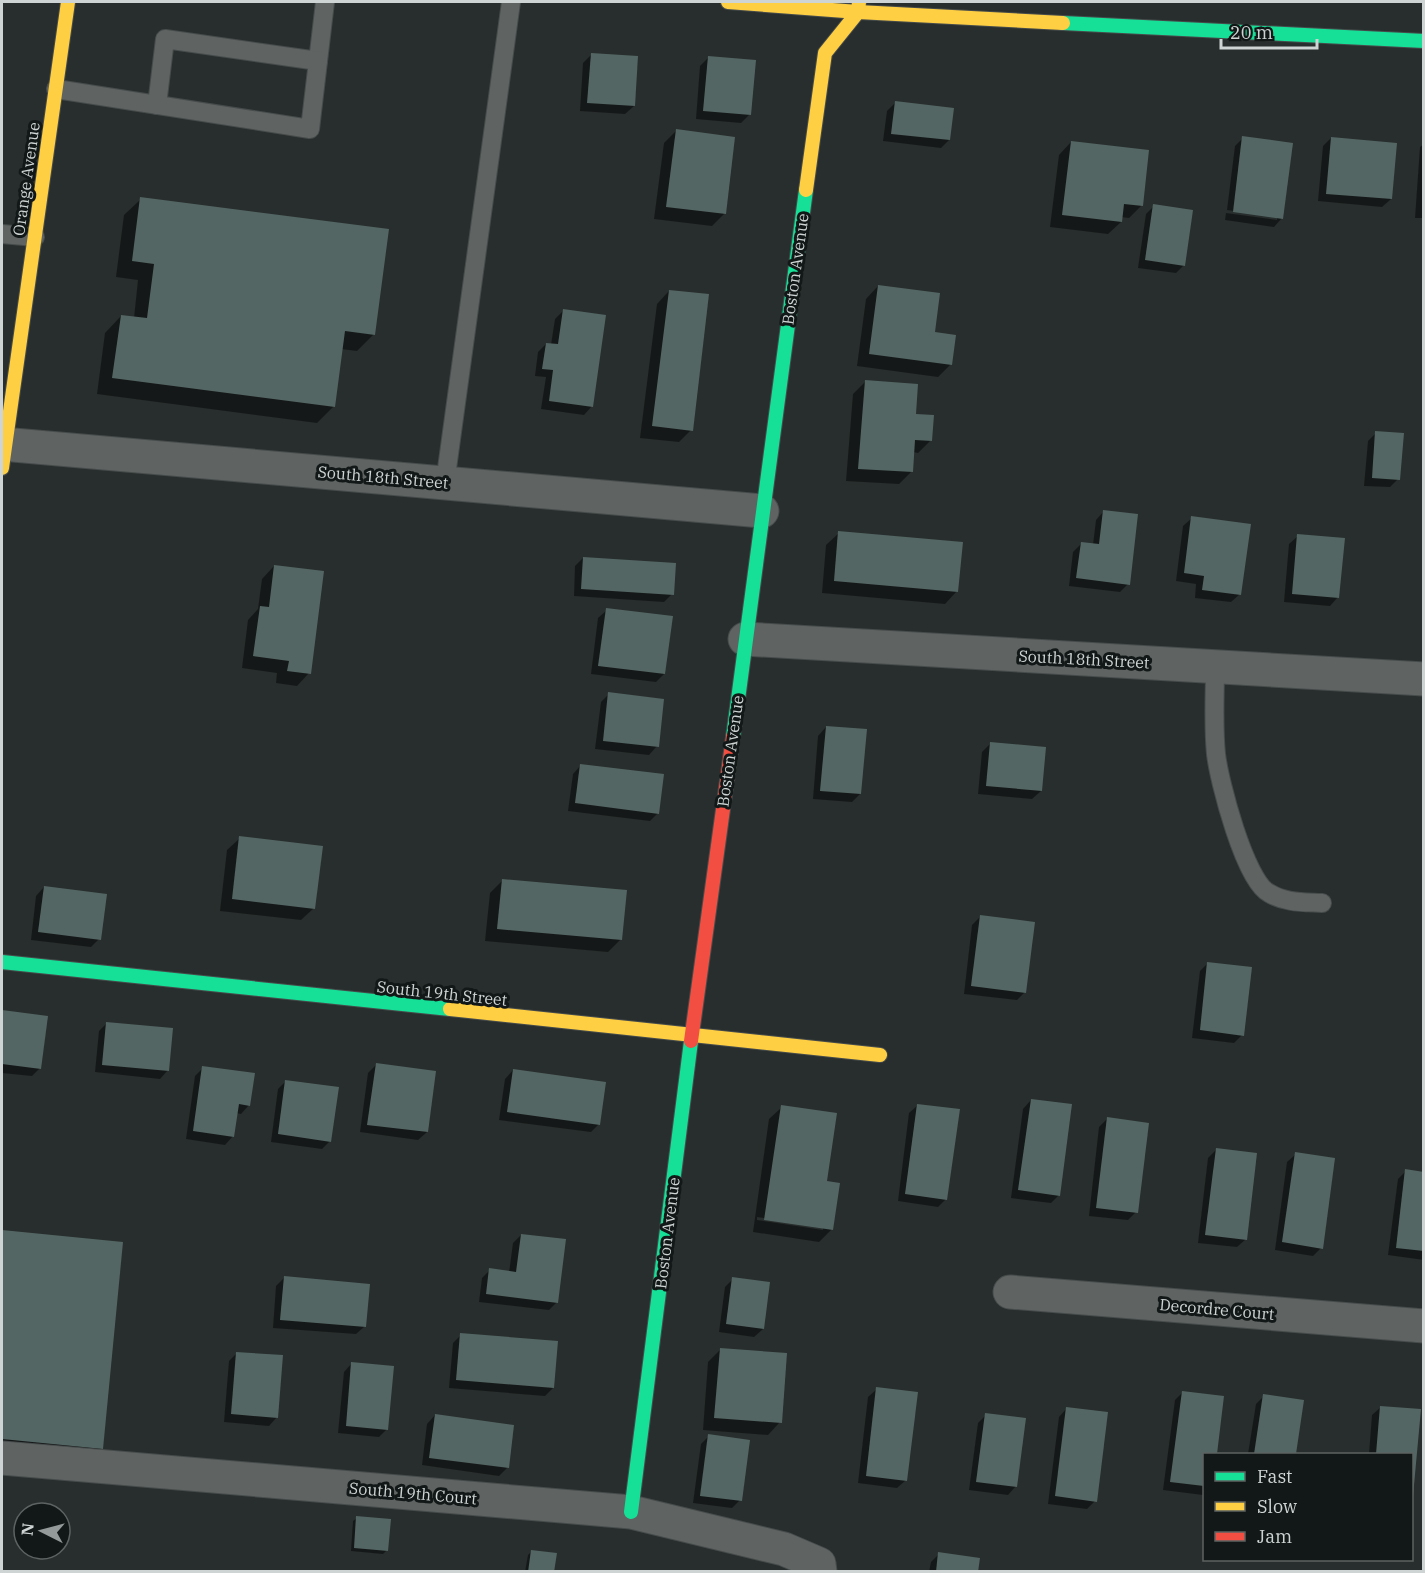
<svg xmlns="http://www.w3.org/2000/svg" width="1425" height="1573" font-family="'IBM Plex Serif',serif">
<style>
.shadow{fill:#0007;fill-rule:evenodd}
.building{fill:#536663}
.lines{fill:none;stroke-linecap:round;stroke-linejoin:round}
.lane-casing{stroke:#464b4b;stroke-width:20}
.street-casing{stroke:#464b4b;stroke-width:35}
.fast-casing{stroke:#464b4b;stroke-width:16}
.slow-casing{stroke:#464b4b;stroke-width:16}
.jam-casing{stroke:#464b4b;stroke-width:16}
.lane{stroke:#5f6463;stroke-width:18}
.street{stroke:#5f6463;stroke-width:33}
.fast{stroke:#16e098;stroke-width:14}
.slow{stroke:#ffcf43;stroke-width:14}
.jam{stroke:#f24e42;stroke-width:14}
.labels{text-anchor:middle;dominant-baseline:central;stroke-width:6;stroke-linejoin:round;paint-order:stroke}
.street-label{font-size:16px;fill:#cdd4d3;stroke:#121817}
</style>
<rect width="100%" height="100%" fill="#282e2d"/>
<g class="shadow">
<path d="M591,55L634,106L625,114L580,111L583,63Z"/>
<path d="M708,58L750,114L741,123L696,119L700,66Z"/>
<path d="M895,103L949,140L941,148L883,141L887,111Z"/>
<path d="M676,131L724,214L712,226L654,219L664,143Z"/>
<path d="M1243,138L1282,218L1274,227L1225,220L1226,213L1277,220V217L1227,210L1235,146Z"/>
<path d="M1331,138L1391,199L1382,207L1318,201L1323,146Z"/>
<path d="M1071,142L1141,206L1129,218L1121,217V222L1108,234L1050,227L1059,155Z"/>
<path d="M1424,144V218H1415L1420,147Z"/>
<path d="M141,199L374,334L357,351L341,349L334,406L317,423L97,394L105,333L121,316L134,318L138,280L116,277L124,215Z"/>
<path d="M1154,206L1184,265L1176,273L1138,268L1146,214Z"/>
<path d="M878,286L933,334L954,336L950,365L938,377L857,366L866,299Z"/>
<path d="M669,291L691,430L679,442L640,438L657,304Z"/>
<path d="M563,311L592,406L584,415L541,409L546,377L535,376L538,352L546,344L551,345L555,319Z"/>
<path d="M865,382L915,415L931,440L918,453L913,452L911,472L899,484L846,481L853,394Z"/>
<path d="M1376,433L1398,479L1390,487L1364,486L1368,441Z"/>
<path d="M1104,511L1128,584L1120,592L1069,586L1073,552L1081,544L1093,545L1096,520Z"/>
<path d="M1192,518L1240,594L1231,602L1195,598L1196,584L1176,581L1183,526Z"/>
<path d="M839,533L957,591L945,604L822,593L826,545Z"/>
<path d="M1298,536L1338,597L1330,606L1284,602L1289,544Z"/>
<path d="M583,558L672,594L664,602L574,596L575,566Z"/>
<path d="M274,566L309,673L297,686L276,683L277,673L242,668L248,620L258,609L262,579Z"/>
<path d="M607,610L664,674L656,682L591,674L598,618Z"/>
<path d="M609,694L657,746L649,755L595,749L601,702Z"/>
<path d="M826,727L860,794L852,802L813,799L818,736Z"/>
<path d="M990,744L1041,791L1032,799L978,794L982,752Z"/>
<path d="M581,765L658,813L650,821L568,811L573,774Z"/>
<path d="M240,838L314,908L301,920L220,911L227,850Z"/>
<path d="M502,881L621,939L608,952L485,941L490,893Z"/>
<path d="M44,887L99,939L91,947L31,940L36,896Z"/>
<path d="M980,917L1025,992L1017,1000L964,994L972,925Z"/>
<path d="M1208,963L1242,1035L1234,1043L1192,1038L1200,971Z"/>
<path d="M2,1011L46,1017L40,1068L32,1076L2,1073Z"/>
<path d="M107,1023L168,1070L160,1079L95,1072L99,1031Z"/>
<path d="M376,1065L427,1132L418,1140L360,1132L368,1073Z"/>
<path d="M203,1068L249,1105L241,1114L236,1113L233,1136L225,1145L186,1139L195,1076Z"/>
<path d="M513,1070L599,1124L591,1132L499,1120L505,1079Z"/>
<path d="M286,1081L330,1141L322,1149L271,1142L278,1089Z"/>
<path d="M1031,1100L1059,1195L1051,1203L1011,1198L1023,1109Z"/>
<path d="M918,1105L946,1199L938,1207L898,1201L909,1113Z"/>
<path d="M782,1107L825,1182L832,1229L819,1242L753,1232L769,1119ZM757,1217L823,1227V1230L757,1220Z"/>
<path d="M1107,1119L1136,1212L1128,1220L1089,1216L1099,1127Z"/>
<path d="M1216,1150L1246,1239L1237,1247L1198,1243L1208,1158Z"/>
<path d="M1296,1154L1321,1248L1313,1256L1275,1250L1287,1162Z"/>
<path d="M1406,1171L1424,1173V1260L1388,1255L1398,1179Z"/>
<path d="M2,1232L102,1448L85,1465L2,1456Z"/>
<path d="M521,1235L557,1302L549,1310L479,1302L482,1278L490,1270L509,1273L513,1243Z"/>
<path d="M284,1278L365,1326L356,1334L273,1328L276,1286Z"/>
<path d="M733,1279L763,1329L754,1337L719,1332L725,1287Z"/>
<path d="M461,1335L553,1388L545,1396L449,1388L453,1343Z"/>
<path d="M720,1350L780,1422L768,1435L703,1430L708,1362Z"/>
<path d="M237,1353L277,1417L269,1426L224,1422L229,1361Z"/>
<path d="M352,1363L387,1429L379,1437L338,1433L344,1372Z"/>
<path d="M877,1389L906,1480L897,1488L858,1483L868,1397Z"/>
<path d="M1183,1392L1222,1397L1215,1454H1204V1493L1203,1495L1163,1490L1175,1400Z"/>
<path d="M1264,1396L1302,1402L1294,1454H1248L1256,1404Z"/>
<path d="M1381,1407L1419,1410L1412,1493V1454H1369L1372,1415Z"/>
<path d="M1067,1408L1095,1501L1087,1509L1048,1504L1059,1417Z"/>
<path d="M435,1415L507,1468L499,1476L422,1465L427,1424Z"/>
<path d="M986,1415L1016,1486L1008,1495L969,1490L978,1423Z"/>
<path d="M709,1436L740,1500L732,1508L693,1503L701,1444Z"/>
<path d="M357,1518L386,1551L383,1554L351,1551L353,1521Z"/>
<path d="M531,1552L553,1572H525L528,1555Z"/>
<path d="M939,1554L977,1572H929L931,1562Z"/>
</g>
<g class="building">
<path d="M591,53L638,56L635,106L587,103Z"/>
<path d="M708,56L756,60L751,115L703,111Z"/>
<path d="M895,101L954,108L950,140L891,134Z"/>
<path d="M676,129L735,137L726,214L666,207Z"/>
<path d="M1242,136L1293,143L1283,219L1233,212Z"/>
<path d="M1331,137L1397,143L1392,199L1326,194Z"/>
<path d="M1071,141L1149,150L1143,206L1124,204L1122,222L1062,215Z"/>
<path d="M140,197L389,229L375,335L345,331L335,407L112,378L121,315L147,318L154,264L132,261Z"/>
<path d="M1153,204L1193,210L1185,266L1145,260Z"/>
<path d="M878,285L940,293L935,332L956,335L952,365L869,354Z"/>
<path d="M669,290L709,294L693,431L652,426Z"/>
<path d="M563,309L606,315L593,407L549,401L553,370L542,369L546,343L558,344Z"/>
<path d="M865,380L918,384L916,414L934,415L932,441L915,440L913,472L858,469Z"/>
<path d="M1375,431L1404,433L1400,480L1372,478Z"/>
<path d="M1103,510L1138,514L1130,585L1076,578L1081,542L1099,544Z"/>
<path d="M1191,516L1251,524L1241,595L1202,590L1204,576L1184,573Z"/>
<path d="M838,531L963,542L958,592L834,581Z"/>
<path d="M1297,534L1345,538L1339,598L1292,594Z"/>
<path d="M583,557L676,563L674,595L581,589Z"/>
<path d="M274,565L324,571L311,674L287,671L289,661L253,656L260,606L269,607Z"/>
<path d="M606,608L673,616L665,674L598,666Z"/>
<path d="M608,692L664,699L659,747L603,741Z"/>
<path d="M826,726L867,729L861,794L820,791Z"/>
<path d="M990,742L1046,747L1042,791L986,786Z"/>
<path d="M580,764L664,774L659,814L575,803Z"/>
<path d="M239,836L323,846L315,909L232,899Z"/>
<path d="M502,879L627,890L622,940L497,929Z"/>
<path d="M44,886L107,894L101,940L38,932Z"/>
<path d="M980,915L1035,922L1026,993L971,986Z"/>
<path d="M1207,962L1252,967L1244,1036L1200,1030Z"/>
<path d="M2,1010L48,1016L41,1069L2,1064Z"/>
<path d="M106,1022L173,1028L169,1071L102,1065Z"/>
<path d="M376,1063L436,1071L428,1132L367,1125Z"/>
<path d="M202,1066L255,1073L250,1106L239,1104L234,1137L193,1131Z"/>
<path d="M513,1069L606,1082L600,1125L507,1112Z"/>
<path d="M285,1080L339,1087L331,1142L278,1134Z"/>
<path d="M1031,1099L1072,1104L1060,1196L1018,1190Z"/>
<path d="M917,1104L960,1109L947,1200L905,1194Z"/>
<path d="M781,1105L837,1113L827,1181L840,1183L833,1230L764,1220Z"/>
<path d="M1107,1117L1149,1123L1138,1213L1096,1208Z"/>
<path d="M1216,1148L1257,1153L1247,1240L1205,1235Z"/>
<path d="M1295,1152L1335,1158L1323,1249L1282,1242Z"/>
<path d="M1405,1169L1424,1172V1251L1396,1248Z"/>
<path d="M2,1230L123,1242L103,1449L2,1439Z"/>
<path d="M521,1234L566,1239L558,1303L486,1294L489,1268L516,1272Z"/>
<path d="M284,1276L370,1284L366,1327L280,1320Z"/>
<path d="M732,1277L770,1282L764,1329L726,1324Z"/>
<path d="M460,1333L558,1341L554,1388L456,1380Z"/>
<path d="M720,1348L787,1353L782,1423L714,1418Z"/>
<path d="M236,1352L283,1355L278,1418L231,1414Z"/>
<path d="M351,1362L394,1366L388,1430L346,1426Z"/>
<path d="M876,1387L918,1392L907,1481L866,1476Z"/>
<path d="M1182,1391L1224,1396L1217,1454H1204V1486L1170,1482Z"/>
<path d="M1263,1394L1304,1400L1296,1454H1254Z"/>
<path d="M1380,1406L1421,1409L1413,1496H1412V1454H1376Z"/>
<path d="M1066,1407L1108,1412L1097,1502L1055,1496Z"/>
<path d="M985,1413L1026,1418L1017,1487L976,1482Z"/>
<path d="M435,1414L514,1425L509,1468L429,1458Z"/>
<path d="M708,1434L750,1440L742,1501L700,1496Z"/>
<path d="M356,1516L391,1519L388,1551L354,1548Z"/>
<path d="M531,1550L557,1553L554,1572H528Z"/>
<path d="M938,1552L980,1558L978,1572H936Z"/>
</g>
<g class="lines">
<g class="lane-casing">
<g id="lane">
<path d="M56,89L310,129L325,2"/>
<path d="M157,105L165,39L318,61"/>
<path d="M2,234L35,237"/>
<path d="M445,483L511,2"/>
<path d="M1215,667C1215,695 1213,725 1216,754C1219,781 1245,881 1269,893C1285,903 1304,902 1322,903"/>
</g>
</g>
<g class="street-casing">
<g id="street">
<path d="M2,444L762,511"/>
<path d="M745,639L1424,679"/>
<path d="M1010,1292L1424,1326"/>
<path d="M2,1458L631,1512L784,1549L819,1564L820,1572"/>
</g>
</g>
<g class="fast-casing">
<g id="fast">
<path d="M1063,23L1424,41"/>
<path d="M733,737L806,190"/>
<path d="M2,962L450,1009"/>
<path d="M631,1512L691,1041"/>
</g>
</g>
<g class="slow-casing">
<g id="slow">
<path d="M728,2L858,12L1063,23"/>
<path d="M806,190L825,53L858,12L859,2"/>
<path d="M2,468L68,2"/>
<path d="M450,1009L880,1055"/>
</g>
</g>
<g class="jam-casing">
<path id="jam" d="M691,1041L733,737"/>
</g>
<use href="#lane" class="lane"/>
<use href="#street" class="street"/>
<use href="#fast" class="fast"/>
<use href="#slow" class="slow"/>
<use href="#jam" class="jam"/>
</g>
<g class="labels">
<g class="street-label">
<text transform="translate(26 179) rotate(-82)">Orange Avenue</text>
<text transform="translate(795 269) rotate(-82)">Boston Avenue</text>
<text transform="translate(383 477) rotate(5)">South 18th Street</text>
<text transform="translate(1084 659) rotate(3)">South 18th Street</text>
<text transform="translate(730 751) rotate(-82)">Boston Avenue</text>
<text transform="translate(442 993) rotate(6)">South 19th Street</text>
<text transform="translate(667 1233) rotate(-83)">Boston Avenue</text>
<text transform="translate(1217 1309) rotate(5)">Decordre Court</text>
<text transform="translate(413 1493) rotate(5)">South 19th Court</text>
</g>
</g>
<rect width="1425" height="1573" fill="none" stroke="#cdd4d3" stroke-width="6"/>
<rect x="1203" y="1453" width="210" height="108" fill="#121817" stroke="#5d6362" stroke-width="1.5"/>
<rect x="1215" y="1472" width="30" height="9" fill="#16e098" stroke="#5d6362" stroke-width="1.5"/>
<text x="1257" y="1483" font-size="18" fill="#cdd4d3">Fast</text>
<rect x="1215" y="1502" width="30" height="9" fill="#ffcf43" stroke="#5d6362" stroke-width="1.5"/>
<text x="1257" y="1513" font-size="18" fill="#cdd4d3">Slow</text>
<rect x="1215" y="1532" width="30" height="9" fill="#f24e42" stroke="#5d6362" stroke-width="1.5"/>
<text x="1257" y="1543" font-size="18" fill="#cdd4d3">Jam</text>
<g transform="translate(42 1531) rotate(276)"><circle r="28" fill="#121817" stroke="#5d6362" stroke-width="1.5"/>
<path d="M0-4.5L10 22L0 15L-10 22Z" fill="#939a99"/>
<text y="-9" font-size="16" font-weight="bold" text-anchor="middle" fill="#cdd4d3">N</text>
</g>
<path d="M1221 39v9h96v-9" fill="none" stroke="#cdd4d3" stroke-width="3"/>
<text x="1230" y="39" font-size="18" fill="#cdd4d3" stroke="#121817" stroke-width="4.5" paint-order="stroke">20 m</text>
</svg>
